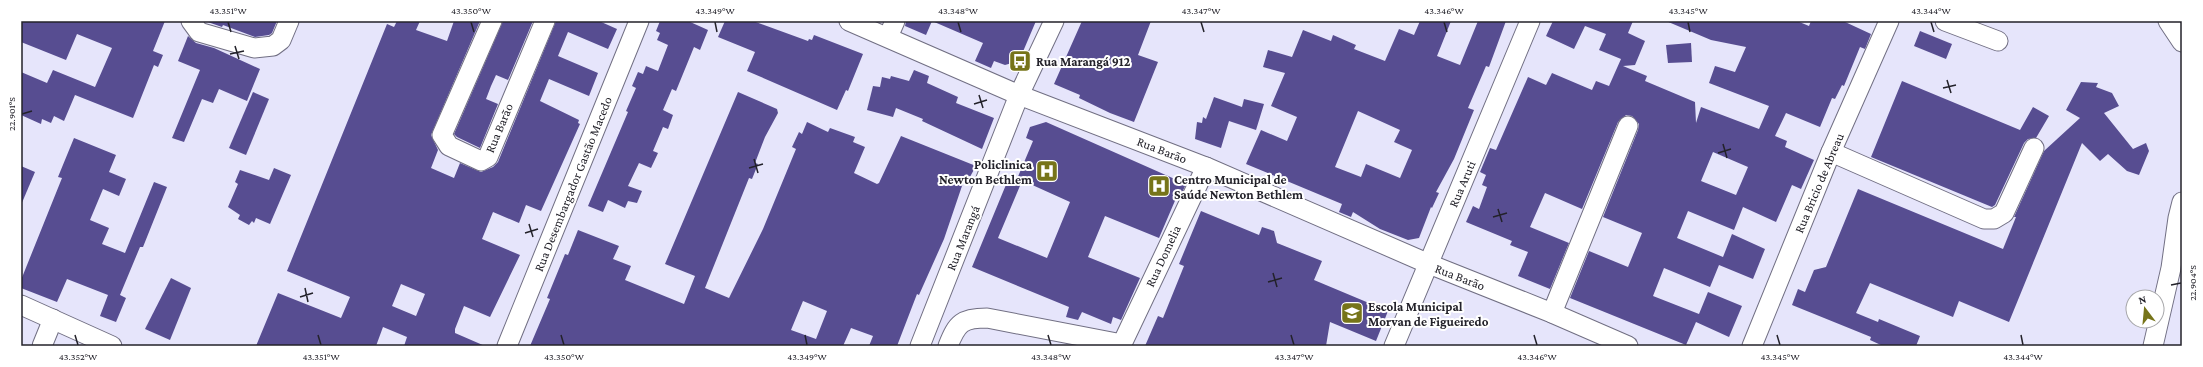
<svg xmlns="http://www.w3.org/2000/svg" width="2203" height="367" font-family="'Crimson Pro',serif">
<style>
.building{fill:#574d91;fill-rule:evenodd}
.lines{fill:none;stroke-linecap:round;stroke-linejoin:round}
.minor-casing{stroke:#716f83;stroke-width:21}
.minor{stroke:#fff;stroke-width:19}
.ticks{fill:none;stroke:#23222a;stroke-width:1.5}
.labels{text-anchor:middle;dominant-baseline:central;stroke-width:4;stroke-linejoin:round;paint-order:stroke}
.poi-label{font-size:13px;font-weight:bold;fill:#23222a;stroke:#fff;text-anchor:start}
.street-label{font-size:13px;fill:#23222a;stroke:#fff}
.neatline{fill:none;stroke:#23222a;stroke-width:1.5}
.ticks-label{font-size:10px;text-anchor:middle;fill:#23222a}
</style>
<rect width="100%" height="100%" fill="#e6e5fb"/>
<g class="building">
<path d="M21,21H165L153,51L163,55L158,67L154,65L133,118L75,95L64,121L54,116L51,123L42,119L41,124L21,115V72L47,83L53,70L95,87L112,48L77,34L66,60L21,42Z"/>
<path d="M205,21H277L272,33L269,35L255,37L223,25L222,27Z"/>
<path d="M397,21H420L416,30L447,41L454,21H480L431,135L438,150L431,168L454,178L460,163L481,172L493,167L498,162L556,21H599L617,29L608,49L568,32L558,56L598,73L589,96L549,79L540,101L579,120L578,123L580,124L541,211L526,205L519,223L493,212L482,239L520,255L490,317L464,306L455,329V333L485,346H404L407,337L383,327L376,346H256L278,293L341,318L350,297L287,271L387,24L394,27ZM401,284L425,294L416,316L392,306Z"/>
<path d="M503,21H533L508,80L496,75L491,86L486,99L498,104L480,148L457,137L454,134Z"/>
<path d="M660,21H688L708,30L700,50L694,47L676,91L672,89L663,110L673,115L668,129L663,127L653,151L658,153L651,168L639,163L628,186L642,191L637,203L628,201L625,208L608,200L603,212L588,206L628,112L626,111L636,88L632,86L638,72L643,74L646,66L658,71L668,45L657,40L660,33L656,31Z"/>
<path d="M725,21H753L808,41L809,39L812,40L814,35L863,54L848,91L846,90L837,110L747,71L755,52L718,37Z"/>
<path d="M906,21H1036L1019,61L1005,65L994,61L991,68L975,61L983,43L932,21L926,35L905,26Z"/>
<path d="M1082,21H1151L1138,55L1158,62L1134,122L1110,113L1079,98L1080,95L1054,84Z"/>
<path d="M1420,21H1451L1437,56L1460,65L1478,21H1506L1489,67L1486,66L1468,108L1474,110L1454,159L1436,192L1439,193L1432,208L1431,207L1419,238L1408,240L1380,229L1353,212L1351,217L1339,212L1342,204L1246,164L1261,130L1287,141L1297,117L1271,106L1285,73L1263,67L1268,50L1292,57L1303,30L1331,41L1333,35L1356,45L1354,49L1385,61L1399,29L1414,35ZM1358,111L1400,130L1394,142L1412,150L1400,178L1366,164L1361,177L1335,167Z"/>
<path d="M1553,21H1633L1628,33L1645,41L1635,65L1623,66L1647,76L1645,81L1695,102L1696,123L1701,107L1759,129L1769,106L1709,83L1715,66L1735,72L1746,47L1711,40L1666,21H1797L1809,26L1811,21H1843L1871,34L1865,49L1860,47L1844,86L1842,85L1835,99L1832,98L1820,127L1786,113L1775,136L1787,141L1785,147L1814,160L1801,189L1792,185L1776,222L1743,207L1734,230L1688,211L1677,238L1723,257L1732,234L1765,249L1753,279L1719,265L1710,287L1664,268L1653,296L1699,314L1708,292L1742,306L1729,337L1696,322L1686,345L1570,298L1589,251L1628,267L1642,233L1603,217L1638,130L1639,124L1632,116L1626,115L1618,122L1582,209L1545,193L1530,227L1569,243L1550,289L1518,276L1528,252L1510,245L1512,241L1466,222L1473,206L1479,209L1487,187L1482,185L1486,175L1480,172L1490,148L1496,150L1528,77L1546,85L1552,73L1592,90L1596,81L1609,86L1621,59L1599,50L1606,34L1585,26L1574,49L1546,36ZM1713,152L1748,167L1736,195L1701,181Z"/>
<path d="M1920,31L1952,44L1946,59L1914,46Z"/>
<path d="M188,36L196,43L214,48L260,69L247,101L219,89L213,103L202,99L184,142L172,138L200,70L178,61Z"/>
<path d="M1691,43L1692,62L1668,63L1666,45Z"/>
<path d="M914,70L929,76L927,83L958,97L956,103L994,118L982,149L922,121L923,119L896,108L893,117L867,110L873,86L880,87L882,77L890,79L891,76L909,81Z"/>
<path d="M1902,81L2020,130L2033,107L2049,116L2036,138L2028,139L2024,143L1995,205L1992,207L1871,157Z"/>
<path d="M2081,82L2098,83L2096,87L2112,93L2119,106L2104,113L2133,149L2146,143L2149,151L2139,175L2127,171L2108,154L2100,161L2082,143L2009,322L1959,301L1953,317L1870,283L1856,313L1878,322L1879,319L1920,336L1916,346H1883L1870,340L1871,337L1792,305L1798,289L1805,292L1814,270L1826,267L1858,189L2003,249L2016,217H2014L2044,151L2080,118L2066,110Z"/>
<path d="M253,92L269,99L246,155L229,148Z"/>
<path d="M738,92L777,109L778,113L765,137L755,163L758,164L752,179L749,178L705,288L729,298L763,229L796,149L792,147L799,132L802,134L807,122L828,132L830,128L855,137L853,142L865,147L854,173L877,184L879,183L901,136L976,166L966,184L963,183L944,239L919,295L917,294L897,346H869L873,336L851,328L843,346H530L550,299L547,298L565,254L568,255L578,230L619,246L613,259L631,266L625,280L684,304L695,276L665,264ZM803,301L827,311L816,339L791,330Z"/>
<path d="M1214,97L1242,107L1244,99L1264,104L1256,130L1229,121L1221,148L1195,139L1197,122L1202,123L1203,117L1206,119Z"/>
<path d="M1046,122L1186,184L1180,197L1177,196L1159,238L1105,216L1088,257L1140,278L1121,320L1113,317L1111,324L1082,312L1078,320L1066,317L1069,307L972,267L1010,175L1017,179L1033,141L1026,138L1030,127ZM1019,179L1070,202L1047,258L998,238L1022,181Z"/>
<path d="M74,138L116,155L109,172L126,179L119,196L103,189L90,220L109,228L102,244L125,253L154,182L167,187L143,247H140L120,295L126,298L116,322L100,316L108,295L67,279L57,302L21,288V280L62,178L58,177Z"/>
<path d="M21,166L35,172L21,205Z"/>
<path d="M274,168L291,175L270,224L256,218L254,223L252,221L249,225L238,219L240,215L228,207L238,184L235,182L240,170L269,180Z"/>
<path d="M1201,211L1259,235L1262,227L1274,231L1277,243L1322,261L1314,280L1388,311L1376,341L1330,322L1326,346H1145L1158,316L1163,318L1184,266L1179,264Z"/>
<path d="M171,278L191,288L170,340L145,329Z"/>
</g>
<g class="lines">
<g class="minor-casing">
<g id="minor">
<path d="M191,21L199,32L254,48L273,46L281,40L289,21"/>
<path d="M492,21L442,135L449,146L481,161L488,157L545,21"/>
<path d="M849,21L1019,95L1206,167L1429,264L1552,313L1628,346"/>
<path d="M1945,21L1998,41"/>
<path d="M2168,21L2182,42"/>
<path d="M888,37L895,21"/>
<path d="M1831,152L1984,219H1994L2004,213L2034,148"/>
<path d="M21,305L112,346"/>
<path d="M1552,313L1628,126"/>
<path d="M42,346L53,319"/>
<path d="M507,346L639,21"/>
<path d="M920,346L1019,95L1054,21"/>
<path d="M948,346C957,323 962,318 987,318L1122,344"/>
<path d="M1121,346L1206,167"/>
<path d="M1394,346L1530,21"/>
<path d="M1752,346L1831,152L1889,21"/>
<path d="M2153,346L2171,268L2178,218L2182,202"/>
</g>
</g>
<use href="#minor" class="minor"/>
</g>
<path class="ticks" d="M228,22L231,32M471,22L474,32M715,22L717,32M958,22L961,32M1201,22L1204,32M1444,22L1447,32M1688,22L1690,32M1931,22L1934,32M235,46L239,59M230,54L244,51M1947,80L1951,93M1943,88L1956,85M979,95L983,108M974,104L987,100M22,114L32,111M1723,144L1727,158M1718,153L1731,149M754,159L758,173M749,168L763,164M1498,209L1502,222M1493,217L1507,213M529,224L533,237M525,233L538,229M1273,273L1277,287M1268,282L1282,278M2171,285L2181,283M305,288L308,302M300,297L313,293M75,335L78,345M318,335L321,345M561,335L564,345M805,335L807,345M1048,335L1051,345M1291,335L1294,345M1534,335L1537,345M1777,335L1780,345M2021,335L2023,345"/>
<defs>
<g id="bus-square" transform="scale(1.15)"><rect x="-9" y="-9" width="18" height="18" rx="4" fill="#767419" stroke="#fff"/><path d="M-5-6H5V4H4V6H2V4H-2V6H-4V4H-5ZM-3.5-4V0h7V-4ZM-3.5 1.2v1.5H-2V1.2ZM2 1.2v1.5H3.5V1.2Z" fill="#fff"/></g>
<g id="hospital-square" transform="scale(1.15)"><rect x="-9" y="-9" width="18" height="18" rx="4" fill="#767419" stroke="#fff"/><path d="M-5-5h3v3.5h4V-5h3V5h-3V1.5h-4V5h-3Z" fill="#fff"/></g>
<g id="school-square" transform="scale(1.15)"><rect x="-9" y="-9" width="18" height="18" rx="4" fill="#767419" stroke="#fff"/><path d="M0-5L7-2L0 1L-7-2ZM-4 1L0 2.5L4 1V4Q0 6-4 4Z" fill="#fff"/></g>
</defs>
<g fill-rule="evenodd">
<use href="#bus-square" x="1020" y="61"/>
<use href="#hospital-square" x="1047" y="171"/>
<use href="#hospital-square" x="1159" y="186"/>
<use href="#school-square" x="1352" y="313"/>
</g>
<g class="labels">
<g class="poi-label">
<text x="1036" y="61">Rua Marangá 912</text>
<text x="1032" y="164" text-anchor="end">Policlinica<tspan x="1032" dy="15">Newton Bethlem</tspan></text>
<text x="1174" y="179">Centro Municipal de<tspan x="1174" dy="15">Saúde Newton Bethlem</tspan></text>
<text x="1368" y="306">Escola Municipal<tspan x="1368" dy="15">Morvan de Figueiredo</tspan></text>
</g>
<g class="street-label">
<text transform="translate(499 128) rotate(-67)">Rua Barão</text>
<text transform="translate(1162 150) rotate(21)">Rua Barão</text>
<text transform="translate(1819 183) rotate(-67)">Rua Bricio de Abreau</text>
<text transform="translate(573 184) rotate(-68)">Rua Desembargador Gastão Macedo</text>
<text transform="translate(1462 184) rotate(-67)">Rua Aruti</text>
<text transform="translate(963 238) rotate(-68)">Rua Marangá</text>
<text transform="translate(1163 256) rotate(-65)">Rua Domelia</text>
<text transform="translate(1460 277) rotate(21)">Rua Barão</text>
</g>
</g>
<rect width="2203" height="367" fill="none" stroke="#ffffff" stroke-width="44"/>
<g transform="translate(2145 309) rotate(344)"><circle r="19" fill="#ffffff" stroke="#a7a7aa"/>
<path d="M0-3L7 15L0 10L-7 15Z" fill="#767419"/>
<text y="-6" font-size="11" font-weight="bold" text-anchor="middle" fill="#23222a">N</text>
</g>
<rect x="22" y="22" width="2159" height="323" class="neatline"/>
<g class="ticks-label">
<text x="228" y="14">43.351°W</text>
<text x="471" y="14">43.350°W</text>
<text x="715" y="14">43.349°W</text>
<text x="958" y="14">43.348°W</text>
<text x="1201" y="14">43.347°W</text>
<text x="1444" y="14">43.346°W</text>
<text x="1688" y="14">43.345°W</text>
<text x="1931" y="14">43.344°W</text>
<text transform="translate(11 114) rotate(-90)" y="4">22.901°S</text>
<text transform="translate(2192 283) rotate(-90)" y="4">22.904°S</text>
<text x="78" y="360">43.352°W</text>
<text x="321" y="360">43.351°W</text>
<text x="564" y="360">43.350°W</text>
<text x="807" y="360">43.349°W</text>
<text x="1051" y="360">43.348°W</text>
<text x="1294" y="360">43.347°W</text>
<text x="1537" y="360">43.346°W</text>
<text x="1780" y="360">43.345°W</text>
<text x="2023" y="360">43.344°W</text>
</g>
</svg>
